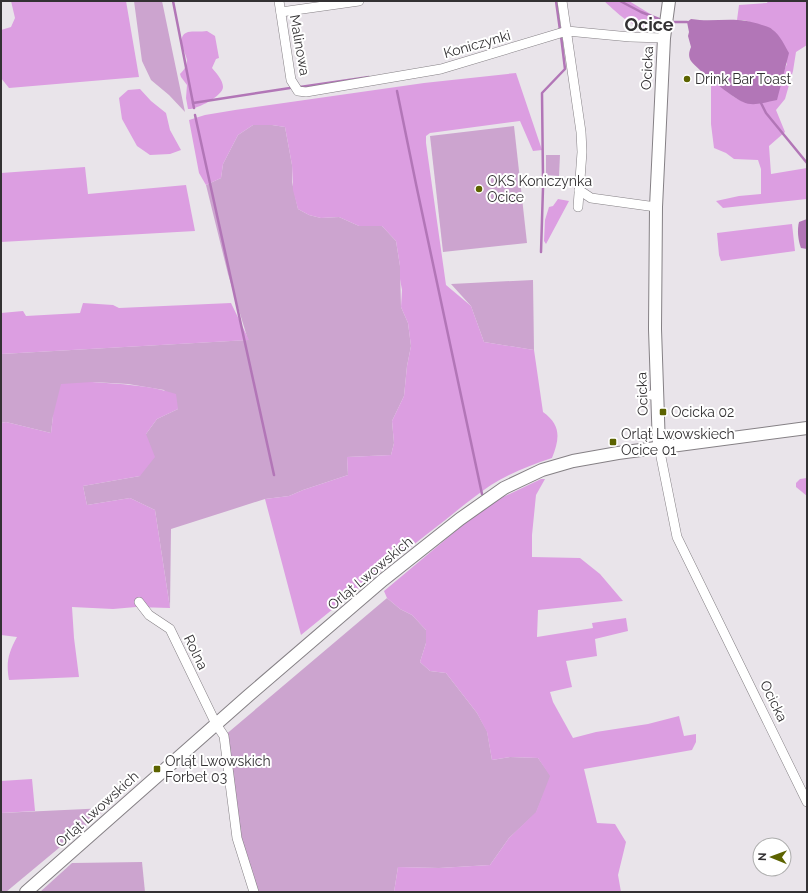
<svg xmlns="http://www.w3.org/2000/svg" width="808" height="893" font-family="Raleway,sans-serif">
<style>
.green{fill:#cca4cf}
.forest{fill:#dc9ee1}
.water{fill:#b276b7}
.lines{fill:none;stroke-linecap:round;stroke-linejoin:round}
.stream{stroke:#b276b7;stroke-width:2.5}
.minor-casing{stroke:#858085;stroke-width:10}
.tertiary-casing{stroke:#858085;stroke-width:14}
.minor{stroke:#fff;stroke-width:9}
.tertiary{stroke:#fff;stroke-width:12}
.poi-dot{fill:#5c6300;stroke:#fff;stroke-width:1.5}
.labels{text-anchor:middle;dominant-baseline:central;stroke-width:4;stroke-linejoin:round;paint-order:stroke}
.street-label{font-size:14px;fill:#333133;stroke:#fff}
.poi-label{font-size:14px;fill:#333133;stroke:#fff;text-anchor:start}
.district-label{font-size:18px;font-weight:bold;fill:#333133;stroke:#fff}
</style>
<rect width="100%" height="100%" fill="#e9e4ea"/>
<g class="green">
<path d="M134,1H162L185,112L169,95L151,80L142,61Z"/>
<path d="M253,125H272L285,127L292,165V182L298,209L309,215L321,218L339,217L359,226H382L396,241L400,266L401,307L408,323L411,346L407,366L404,396L392,421L394,443L391,455L347,457L348,475L303,490L289,496L265,499L171,529L170,608L155,510L130,498L87,505L83,486L140,476L146,434L157,419L178,409L164,390L128,384L93,382L53,416L51,433L6,422L1,423V354L248,340L228,274L206,185L221,178L223,164L238,135Z"/>
<path d="M514,126L527,243L443,252L430,136Z"/>
<path d="M546,155H560L559,176L546,175Z"/>
<path d="M533,280L534,350L484,342L471,306L451,284Z"/>
<path d="M387,598L400,609L412,615L426,630V643L420,662L430,671L446,673L477,713L487,731L492,760L510,757L538,758L551,776L536,813L509,838L490,865L439,868L398,867L394,892H254L237,838L224,736Z"/>
<path d="M107,808L6,892H1V813Z"/>
<path d="M142,862L145,892H40L72,863Z"/>
</g>
<g class="forest">
<path d="M11,1H126L139,77L9,88L1,78V30L11,27L15,18Z"/>
<path d="M604,1H629L652,15L656,25C652,26 647,27 643,27C631,27 613,9 604,1Z"/>
<path d="M768,1H807V45L796,52L793,71L785,99L776,110L785,132L769,146L771,174L807,168V199L723,208L716,201L739,196L761,194V169L758,160L734,159L726,153L714,148L711,124V79C731,92 736,106 763,103L783,80V72L787,64L773,30L744,20H737L739,5L767,3Z"/>
<path d="M207,31L215,36L219,58L216,59L212,68C216,73 223,80 223,87C223,96 196,110 188,109L186,98L187,85L181,77L180,74C184,70 187,66 187,60C186,53 175,36 188,32C193,31 201,32 207,31Z"/>
<path d="M516,73L542,150L533,151L520,121L430,133L426,136V143L446,285L471,306L484,342L534,350L543,412C561,425 560,438 552,458C531,465 510,473 491,485C470,499 451,516 431,531C387,565 344,600 301,635L265,499L289,496L303,490L348,475L347,457L391,455L394,443L392,421L404,396L407,366L411,346L408,323L401,307L402,290L400,279V266L396,241L382,226H359L339,217L321,218L309,215L298,209L293,190L292,165L285,127L272,125H253L238,135L223,164L221,178L206,185L199,173L189,120L205,115L235,110L424,83Z"/>
<path d="M140,89L151,101L166,113L170,130L181,150L170,154L150,155L137,146L122,119L119,98L128,90Z"/>
<path d="M85,167L88,194L186,185L195,231L1,242V173Z"/>
<path d="M558,199L569,201L546,244L544,241L545,220L549,207L553,206Z"/>
<path d="M792,224L795,251L721,261L719,255L717,233Z"/>
<path d="M83,303L113,305L119,308L231,303L249,340L1,354V313L23,311L26,316L80,313Z"/>
<path d="M92,382C120,384 149,385 176,394L178,409L157,419L146,434L155,457L140,476L83,486L87,505L130,498L155,510L170,608L136,607L113,609L72,607L74,638L79,677L9,680C6,662 8,654 17,637L1,635V423L6,422L51,433L53,416L61,384Z"/>
<path d="M807,478V496L796,487V483L800,479Z"/>
<path d="M541,479H545L536,495L532,535V557L580,558L600,574L623,601L538,610L537,637L593,628L592,623L626,618L628,631L595,639L597,656L566,661L572,687L550,692L553,702L573,738L596,732L648,724L679,716L684,736L696,734V742L692,750L584,769L597,823L615,824L626,842L618,875L621,892H394L398,867L439,868L490,865L509,838L536,812L550,776L538,758L510,757L492,760L487,732L477,713L446,673L430,671L420,662L426,643V630L412,615L400,609L387,598L384,591L476,514L503,497Z"/>
<path d="M32,779L35,811L1,813V781Z"/>
</g>
<g class="water">
<path d="M691,19C716,23 735,15 762,25C765,26 770,27 773,30C780,35 785,46 789,53L777,100C766,102 753,107 743,102C733,98 698,70 691,61C688,56 689,52 691,47L688,36L689,32L687,22Z"/>
<path d="M807,219V249L801,248C798,240 797,230 799,222Z"/>
</g>
<g class="lines">
<g class="stream">
<path d="M173,1L194,108"/>
<path d="M556,1L560,30"/>
<path d="M620,1L641,12L659,19"/>
<path d="M674,22H687"/>
<path d="M300,87L369,77"/>
<path d="M397,91L416,184L482,494"/>
<path d="M193,103L290,88"/>
<path d="M761,103L766,113L807,163"/>
<path d="M195,115L274,475"/>
<path d="M543,179L542,93L565,69L561,36"/>
<path d="M541,252L543,188"/>
</g>
<g class="minor-casing">
<g id="minor">
<path d="M279,1L291,80L298,91L306,92L441,69L567,31L630,37L664,38"/>
<path d="M562,1L581,132L582,152L578,207"/>
<path d="M281,12L359,1"/>
<path d="M579,190L591,198L656,207"/>
<path d="M644,395H657"/>
<path d="M659,447L677,537L807,802"/>
<path d="M139,602L149,615L170,629L216,724L224,736L237,838L254,892"/>
</g>
</g>
<g class="tertiary-casing">
<g id="tertiary">
<path d="M659,447L655,329L656,207L664,38L669,1"/>
<path d="M26,892L248,696L383,580L460,519L504,488L542,470L573,461L618,453L807,428"/>
</g>
</g>
<use href="#minor" class="minor"/>
<use href="#tertiary" class="tertiary"/>
</g>
<g class="poi-dot">
<circle cx="687" cy="79" r="4"/>
<circle cx="479" cy="189" r="4"/>
<rect x="659" y="408" width="8" height="8" rx="2"/>
<rect x="609" y="438" width="8" height="8" rx="2"/>
<rect x="153" y="765" width="8" height="8" rx="2"/>
</g>
<g class="labels">
<g class="street-label">
<text transform="translate(477 44) rotate(-16)">Koniczynki</text>
<text transform="translate(300 45) rotate(80)">Malinowa</text>
<text transform="translate(647 68) rotate(-87)">Ocicka</text>
<text transform="translate(642 394) rotate(-92)">Ocicka</text>
<text transform="translate(370 573) rotate(-40)">Orląt Lwowskich</text>
<text transform="translate(196 652) rotate(64)">Rolna</text>
<text transform="translate(774 701) rotate(64)">Ocicka</text>
<text transform="translate(97 809) rotate(-42)">Orląt Lwowskich</text>
</g>
<g class="poi-label">
<text x="695" y="79">Drink Bar Toast</text>
<text x="487" y="181">OKS Koniczynka<tspan x="487" dy="16">Ocice</tspan></text>
<text x="671" y="412">Ocicka 02</text>
<text x="621" y="434">Orląt Lwowskiech<tspan x="621" dy="16">Ocice 01</tspan></text>
<text x="165" y="761">Orląt Lwowskich<tspan x="165" dy="16">Forbet 03</tspan></text>
</g>
<g class="district-label">
<text x="649" y="24">Ocice</text>
</g>
</g>
<rect width="808" height="893" fill="none" stroke="#333133" stroke-width="4"/>
<g transform="translate(772 857) rotate(271)"><circle r="19" fill="#ffffff" stroke="#adadad"/>
<path d="M0-3L7 15L0 10L-7 15Z" fill="#5c6300"/>
<text y="-6" font-size="11" font-weight="bold" text-anchor="middle" fill="#333133">N</text>
</g>
</svg>
